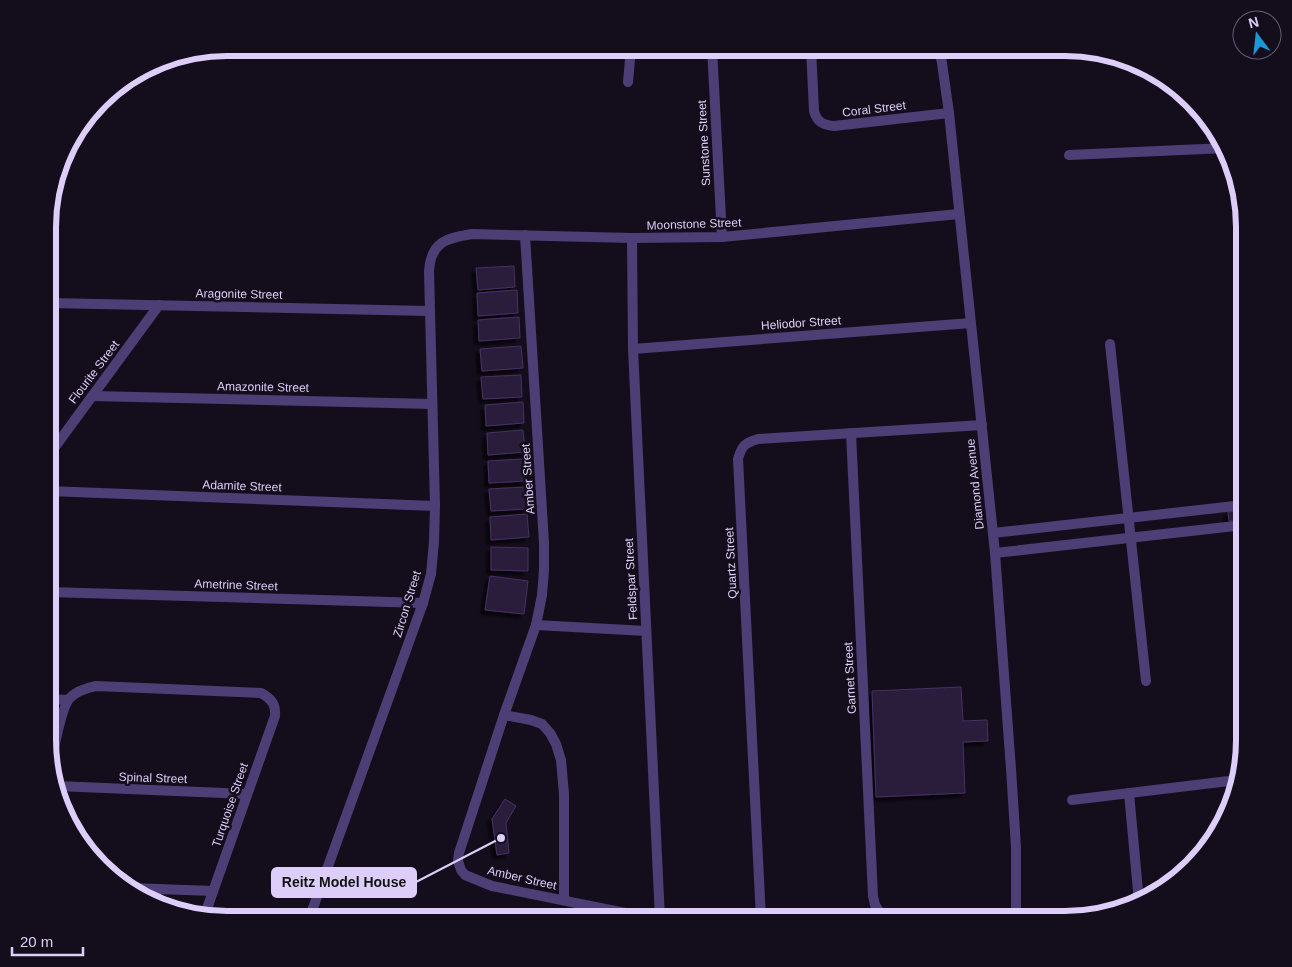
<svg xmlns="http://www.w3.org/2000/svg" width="1292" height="967" font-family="Arial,sans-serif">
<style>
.building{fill:#291c3b;stroke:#473164;filter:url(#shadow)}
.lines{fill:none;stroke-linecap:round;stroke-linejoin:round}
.lane{stroke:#4d3e76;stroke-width:10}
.street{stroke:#4d3e76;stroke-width:10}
.labels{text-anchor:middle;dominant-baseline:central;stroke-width:5;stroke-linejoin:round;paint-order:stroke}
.street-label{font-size:12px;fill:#ddcef9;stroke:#140e1c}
.rim{fill:none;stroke:#ddcef9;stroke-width:6}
.leader{fill:none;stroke:#ddcef9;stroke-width:2}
.callout-dot{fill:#ddcef9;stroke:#140e1c;stroke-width:2}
.callout{fill:#ddcef9;stroke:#ddcef9;stroke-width:2}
.callout-label{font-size:14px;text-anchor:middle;font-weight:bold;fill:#111}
</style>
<defs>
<filter id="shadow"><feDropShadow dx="-4.5" dy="4.5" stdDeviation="1" flood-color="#0009"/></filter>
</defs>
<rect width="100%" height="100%" fill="#140e1c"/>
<g class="building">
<path d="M514,266L515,287L478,290L476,268Z"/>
<path d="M517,290L518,313L478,316L477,293Z"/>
<path d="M519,317L520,338L479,341L478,320Z"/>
<path d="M521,346L523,368L482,371L480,349Z"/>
<path d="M521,375L522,397L483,399L481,377Z"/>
<path d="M523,402L524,423L486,426L485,405Z"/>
<path d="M523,430L525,452L488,455L487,433Z"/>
<path d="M525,459L526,481L489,483L488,461Z"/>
<path d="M526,487L527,509L491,511L489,489Z"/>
<path d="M1244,510V520L1229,521L1228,512Z"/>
<path d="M527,514L529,537L491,540L490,517Z"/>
<path d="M491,547L528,548V571L491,570Z"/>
<path d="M490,576L528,581L524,614L485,610Z"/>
<path d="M961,687L963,721L987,720L988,741L963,742L965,793L876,797L872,691Z"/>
<path d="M505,799L516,806L506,823L509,853L497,855L492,819Z"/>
</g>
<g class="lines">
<path class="lane" d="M628,82L631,48"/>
<g class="street">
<path d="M712,48L722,237"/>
<path d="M811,48L814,111C817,122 823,125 834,126L949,113"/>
<path d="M939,48L942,63L949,113L995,553L1011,769L1016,847V919"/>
<path d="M1069,155L1226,148"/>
<path d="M525,235L544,543V570L542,595L536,625L504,715L459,853L458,861L461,870L465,875L492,886L655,919"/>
<path d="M632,238L633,349L660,919"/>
<path d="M49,289L54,282"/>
<path d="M49,303L429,311"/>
<path d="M1110,344L1146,681"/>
<path d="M633,349L971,323"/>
<path d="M92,396L432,404"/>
<path d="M851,433L873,896L875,905L884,919"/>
<path d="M49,455L159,305"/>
<path d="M48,491L435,506"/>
<path d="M993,533L1244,505"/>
<path d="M995,553L1244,525"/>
<path d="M48,592L423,603"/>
<path d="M536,625L646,631"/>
<path d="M48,699L68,700"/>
<path d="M504,715L531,720L542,724L550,733L556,744L561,760L564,794V900"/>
<path d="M51,763C54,749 61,709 69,699C76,691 86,688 96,686L261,693C272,699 276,705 275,716L204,917"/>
<path d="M57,786L247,794"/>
<path d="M1129,793L1139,902"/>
<path d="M1072,800L1237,780"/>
<path d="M130,888L213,891"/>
<path d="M309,919L423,603L431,574L434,542L435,506L429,271C431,242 446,238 472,234L632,238L722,237L959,214"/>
<path d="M761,919L738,459C742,445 745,443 758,439L982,425"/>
</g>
</g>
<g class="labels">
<g class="street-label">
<text transform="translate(874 109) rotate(-7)">Coral Street</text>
<text transform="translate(704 143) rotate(-93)">Sunstone Street</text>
<text transform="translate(694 224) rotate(-2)">Moonstone Street</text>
<text transform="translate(239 294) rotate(1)">Aragonite Street</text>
<text transform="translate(801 323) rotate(-4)">Heliodor Street</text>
<text transform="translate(94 372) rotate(-53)">Flourite Street</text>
<text transform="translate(263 387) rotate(1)">Amazonite Street</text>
<text transform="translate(528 479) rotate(-94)">Amber Street</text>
<text transform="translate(975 484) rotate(-96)">Diamond Avenue</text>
<text transform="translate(242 486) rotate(2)">Adamite Street</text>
<text transform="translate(731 563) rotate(-93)">Quartz Street</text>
<text transform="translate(631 579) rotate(-93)">Feldspar Street</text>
<text transform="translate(236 585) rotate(2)">Ametrine Street</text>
<text transform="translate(407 604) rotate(-73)">Zircon Street</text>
<text transform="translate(850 678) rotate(-93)">Garnet Street</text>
<text transform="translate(153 778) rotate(2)">Spinal Street</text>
<text transform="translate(230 805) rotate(-71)">Turquoise Street</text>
<text transform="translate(522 878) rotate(13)">Amber Street</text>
</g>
</g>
<path d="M0 0H1292V967H0ZM227 56H1065A171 171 0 0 1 1236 227V740A171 171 0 0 1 1065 911H227A171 171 0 0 1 56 740V227A171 171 0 0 1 227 56Z" fill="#140e1c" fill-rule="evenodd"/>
<path class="rim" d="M227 56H1065A171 171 0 0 1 1236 227V740A171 171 0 0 1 1065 911H227A171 171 0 0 1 56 740V227A171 171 0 0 1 227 56Z"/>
<path class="leader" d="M501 838L416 882"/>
<circle class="callout-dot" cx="501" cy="838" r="5"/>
<rect class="callout" x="272" y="868" width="144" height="29" rx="5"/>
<g class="callout-label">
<text x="344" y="887">Reitz Model House</text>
</g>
<g transform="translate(1257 35) rotate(345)"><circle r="24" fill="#140e1c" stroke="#645b74"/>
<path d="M0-4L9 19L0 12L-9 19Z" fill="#1a99da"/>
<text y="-8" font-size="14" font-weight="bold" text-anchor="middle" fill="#ddcef9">N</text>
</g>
<path d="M12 947v8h71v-8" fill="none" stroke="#ddcef9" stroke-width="2.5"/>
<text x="20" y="947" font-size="15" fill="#ddcef9" stroke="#140e1c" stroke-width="4" paint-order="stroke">20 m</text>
</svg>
